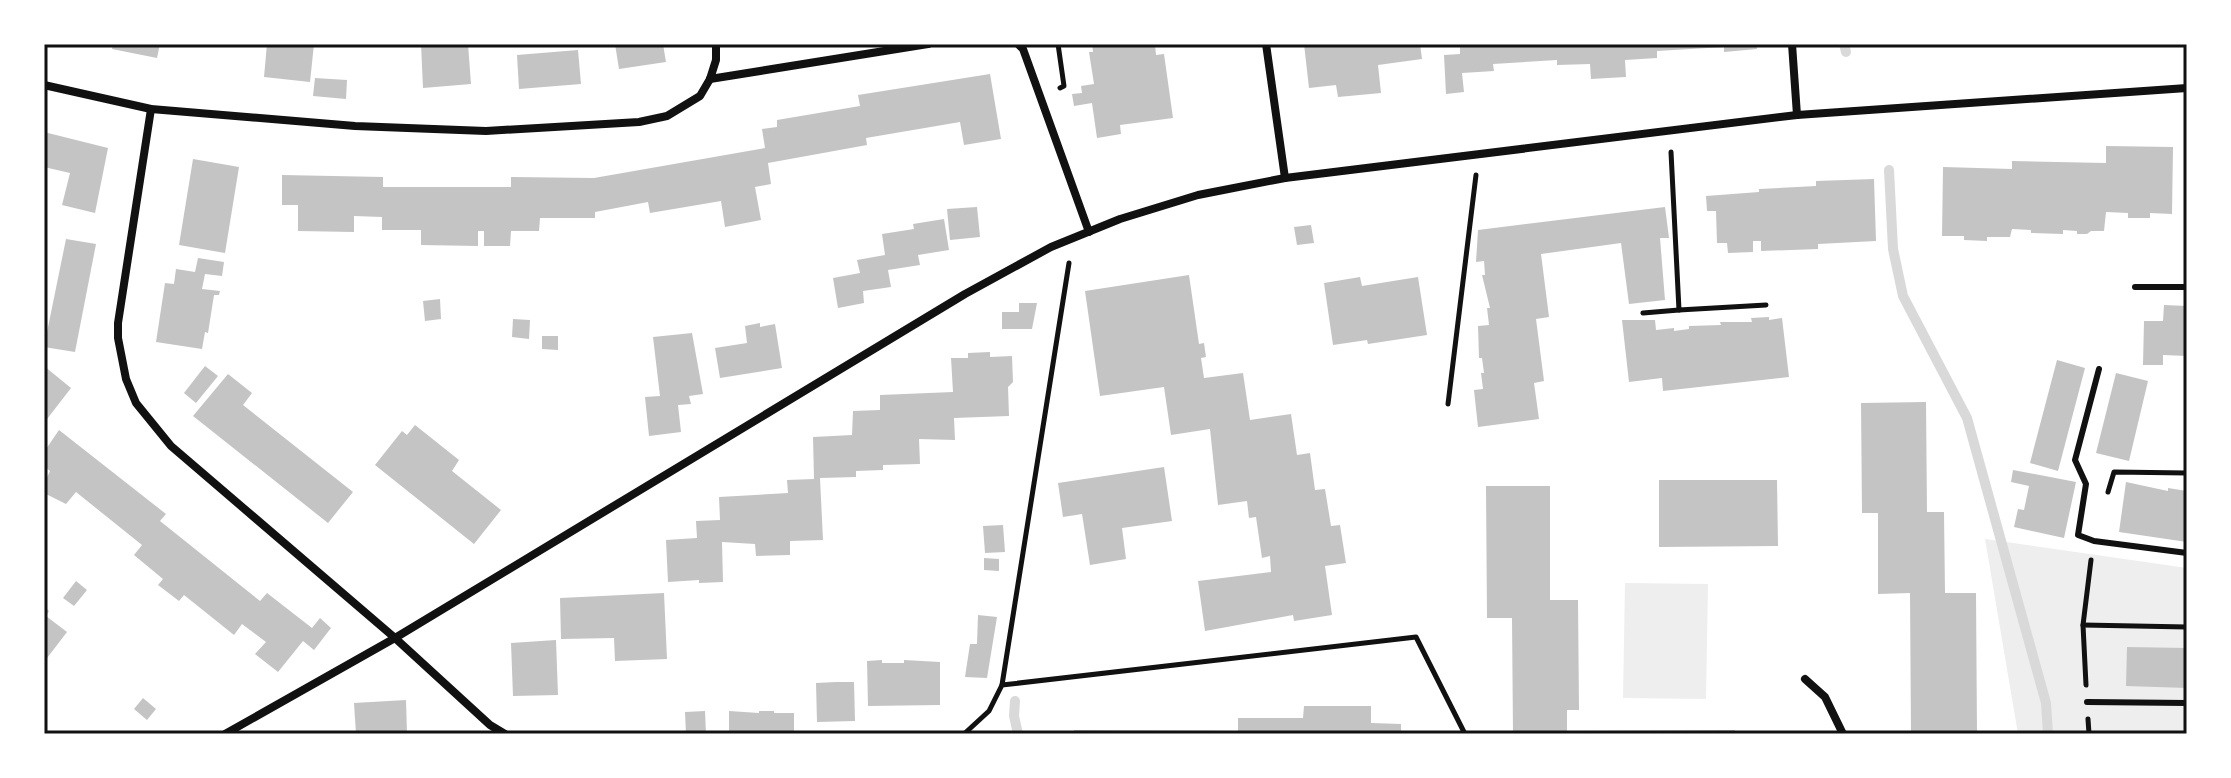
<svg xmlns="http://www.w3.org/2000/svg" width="2231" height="778" font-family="'Source Serif 4',serif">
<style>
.green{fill:#eee}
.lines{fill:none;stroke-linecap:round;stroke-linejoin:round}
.stream{stroke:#d9d9d9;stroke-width:10}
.building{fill:#c4c4c4}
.path{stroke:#111;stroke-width:5}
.service{stroke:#111;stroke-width:6}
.minor{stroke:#111;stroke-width:8}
.neatline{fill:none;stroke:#111;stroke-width:3}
</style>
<rect width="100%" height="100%" fill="#fff"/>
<g class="green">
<path d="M1985,539L2187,568V734H2018Z"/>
<path d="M1625,583L1708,584L1706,699L1623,698Z"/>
</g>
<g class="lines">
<g class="stream">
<path d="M1844,44L1846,52"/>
<path d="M1889,170L1893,249L1903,296L1967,418L2046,703L2048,734"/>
<path d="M1015,701L1014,716L1018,734"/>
</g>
</g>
<g class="building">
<path d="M113,44H160L157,58L112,49Z"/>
<path d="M267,44H314L310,82L264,77Z"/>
<path d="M421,44H468L471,84L423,88Z"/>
<path d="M615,44H663L666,62L619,69Z"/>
<path d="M1092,44H1155L1156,55L1164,54L1173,118L1120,125L1121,134L1097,138L1092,103L1074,106L1072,94L1082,93L1081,86L1094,84L1089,52H1093Z"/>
<path d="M1304,44H1420L1422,59L1378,65L1381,93L1338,97L1336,85L1309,88Z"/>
<path d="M1460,44H1756L1757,49L1724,52V47L1657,51V58L1625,60L1626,77L1608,78L1591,79L1590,64L1557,65V60L1493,64L1494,71L1462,73L1464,92L1446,94L1444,55L1460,54Z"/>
<path d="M578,50L581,84L519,89L517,55Z"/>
<path d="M990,74L1001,139L964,145L960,122L866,138L867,145L768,163L771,184L755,187L761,220L725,227L721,201L650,213L648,202L595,212V218H540L539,231H511L510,246H484V231H478V246L421,245V230H382V217L354,216V232L298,231V205H282V175L383,177V187H511V177L594,178L765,148L762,129L777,127V120L860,106L858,95Z"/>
<path d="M315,78L347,80L346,99L313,96Z"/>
<path d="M44,132L108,148L95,213L62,205L70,173L44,167Z"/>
<path d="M2106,146L2173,147L2172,214L2150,213V218H2128V213L2106,212L2104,231H2091L2087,234H2077V231L2063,230V234L2031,233V230L2012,229L2010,237H1987V241L1964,240V236H1942L1943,167L2012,169V161L2106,163Z"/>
<path d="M193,159L239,167L225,253L179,245Z"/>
<path d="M1874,179L1876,241L1818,244V249L1761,251V241H1753V252L1728,253L1727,243H1717L1716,211H1707L1706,196L1759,192V189L1816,186V181Z"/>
<path d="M977,207L980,237L950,240L947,209Z"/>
<path d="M1665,207L1669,238H1660L1665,300L1629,304L1621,243L1541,254L1549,317L1536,319L1544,381L1534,383L1539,419L1478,427L1474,390L1483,389L1481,373H1484L1482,358H1479L1478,326L1489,325L1487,308H1490L1482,275H1485L1484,261L1476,262L1478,230Z"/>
<path d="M944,219L949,250L918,255L920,265L888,270L891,287L863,291L864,303L838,308L833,278L860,273L857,260L885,255L882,234L914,229L913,224Z"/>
<path d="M1311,225L1314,243L1297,245L1294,227Z"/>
<path d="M66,239L96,244L75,352L44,347Z"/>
<path d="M198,258L224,262L222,276L205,274L202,289L220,291L219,295H214L208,333L205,332L202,349L156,342L165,283L174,284L176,269L195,272Z"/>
<path d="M1189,275L1199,344L1204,343L1206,357L1201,358L1204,378L1243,373L1250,420L1291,414L1297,455L1310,453L1315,490L1325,489L1331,526L1340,525L1346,563L1325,566L1332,615L1294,621L1293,615L1205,631L1198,581L1271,572L1270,556L1262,558L1256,517L1249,518L1247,501L1218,505L1210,429L1171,435L1164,387L1100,396L1085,291Z"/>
<path d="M1360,277L1362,286L1418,277L1427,335L1368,344L1367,340L1333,345L1324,283Z"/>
<path d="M440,299L441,319L425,321L423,301Z"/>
<path d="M1019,303H1037L1032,329H1002V312H1019Z"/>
<path d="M2164,305L2187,306V356L2163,355V365H2143L2144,321H2163Z"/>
<path d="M1769,317V320L1782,318L1789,377L1663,391L1662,378L1629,382L1622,320H1655L1656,330L1674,328V331L1689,329V326L1721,325L1720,322H1752L1751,318Z"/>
<path d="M513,319L530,320L529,339L512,337Z"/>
<path d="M760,323V327L775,324L782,368L720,378L715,348L747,343L745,326Z"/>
<path d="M692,333L703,394L689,396L691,404L678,405L681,432L649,436L645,397L660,396L653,337Z"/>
<path d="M542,336H558V350L542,349Z"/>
<path d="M990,352V357L1012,356L1013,382L1008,387L1009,416L954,418L955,440L919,439L920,464L883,465V470L856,471V477L820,478L823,540L790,541V555L756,556L755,544L722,542L723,582L699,583V580L668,582L666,540L697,538L696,521L720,520L719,497L788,493L787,480L814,479L813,437L852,435L853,411L880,410V395L953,392L951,358H968V353Z"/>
<path d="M2057,360L2085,368L2058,471L2030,463Z"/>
<path d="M44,366L71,388L44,423Z"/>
<path d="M205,366L218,376L196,403L184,393Z"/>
<path d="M2116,373L2148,381L2129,461L2096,453Z"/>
<path d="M228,374L252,393L243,405L353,492L328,523L193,416Z"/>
<path d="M1926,402L1927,512H1944L1945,593H1976L1977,734H1911L1910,593L1878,594V513H1862L1861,403Z"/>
<path d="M415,425L459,460L452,471L501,510L474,544L375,465L402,431L407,435Z"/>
<path d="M59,430L166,514L160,521L260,601L267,593L312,628L320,618L331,628L314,650L303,641L278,672L255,654L266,642L242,624L234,635L184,595L179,601L158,585L163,579L134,555L142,545L76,492L66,504L44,493V484L50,471L44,466V452Z"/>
<path d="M1164,467L1172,521L1122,528L1126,559L1090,565L1082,514L1063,517L1058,483Z"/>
<path d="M2013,470L2076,482L2064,538L2014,527L2018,509L2024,510L2029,486L2011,482Z"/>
<path d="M1659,480H1777L1778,546L1659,547Z"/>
<path d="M2126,482L2168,491V488L2187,491V542L2119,532Z"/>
<path d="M1486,486H1550V600H1578L1579,710H1567V734H1513L1512,618H1487Z"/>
<path d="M1003,525L1005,552L985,553L983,526Z"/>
<path d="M984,558L999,559V571L984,570Z"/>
<path d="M76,581L87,590L74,606L63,598Z"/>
<path d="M664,593L667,659L615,661L614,638L561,639L560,598Z"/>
<path d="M44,607L49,611L46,616L67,632L44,662Z"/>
<path d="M978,615L997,617L987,678L965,677L970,644H977Z"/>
<path d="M556,640L558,695L513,696L511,643Z"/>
<path d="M2127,647L2187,648V688L2126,686Z"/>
<path d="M882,660V663H904V660L940,662V705L868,706L867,661Z"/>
<path d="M836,682H854L855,721L817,722L816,683Z"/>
<path d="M143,698L156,709L147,720L134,709Z"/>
<path d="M406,700L407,734H356L354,703Z"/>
<path d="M1304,706H1371V723L1401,724V734H1074V730L1238,731V718H1303Z"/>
<path d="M705,711L706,734H686L685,712Z"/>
<path d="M729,711L759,713V711H774V713H794V734H729Z"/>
<path d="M1735,730V734H1575V731Z"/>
</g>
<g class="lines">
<g class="path">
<path d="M1058,44L1064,86L1060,88"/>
<path d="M1671,152L1679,310L1766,305"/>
<path d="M1643,313L1679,310"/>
<path d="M1448,404L1476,175"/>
<path d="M2108,492L2114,472L2187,473"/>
<path d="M2083,625L2187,627"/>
<path d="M1002,685L1069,263"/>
<path d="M2086,685L2083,625L2091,560"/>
<path d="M2088,719L2089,734"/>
<path d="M964,734L989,711L1002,685L1416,637L1465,734"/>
</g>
<g class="service">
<path d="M2135,287H2187"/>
<path d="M2099,369L2075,460L2086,484L2078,535L2094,541L2187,553"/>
<path d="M2087,702L2187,703"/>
</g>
<g class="minor">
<path d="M1018,44L1023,49L1089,232"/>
<path d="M1266,44L1285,178"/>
<path d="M1792,44L1797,115"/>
<path d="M710,79L928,44"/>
<path d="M44,85L151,109L355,126L486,131L639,122L667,116L700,96L710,79L716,60V44"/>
<path d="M151,109L118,323V338L126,379L136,403L171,446L395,638L490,725L505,734"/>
<path d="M1805,679L1825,697L1843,734"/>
<path d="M225,734L395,638L965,294L1051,247L1120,219L1198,195L1285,178L1797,115L2187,88"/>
</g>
</g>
<rect width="2231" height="778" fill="none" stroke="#ffffff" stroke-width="92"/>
<rect x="46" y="46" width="2139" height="686" class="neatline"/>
</svg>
